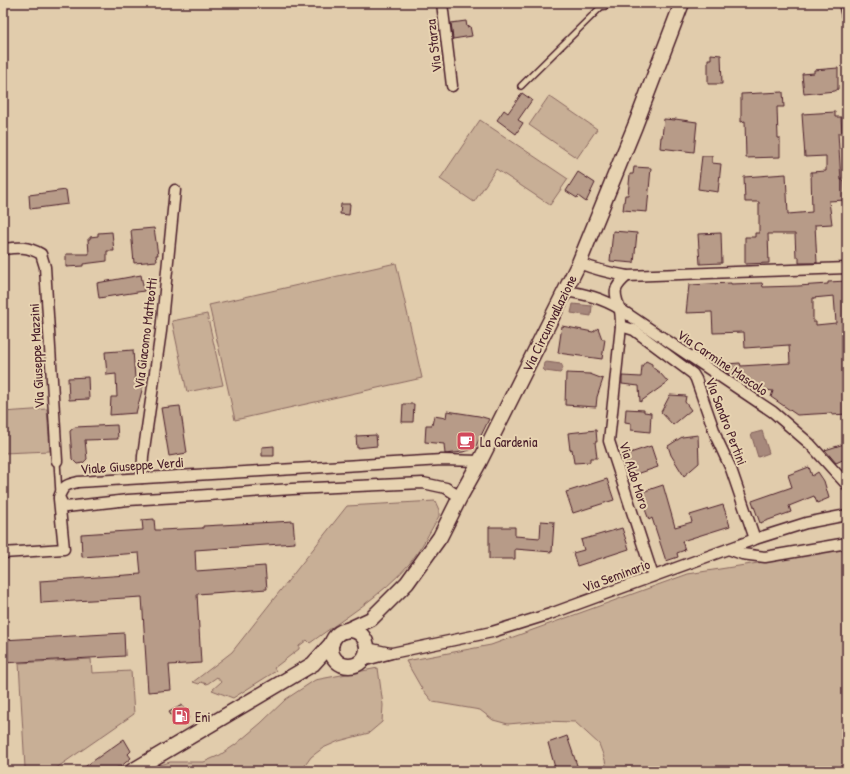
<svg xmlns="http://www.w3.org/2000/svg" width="850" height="774" font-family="'Patrick Hand',sans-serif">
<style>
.green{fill:#c8af96;stroke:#896760}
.water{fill:#a7897b;stroke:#825f5b}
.building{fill:#b79b88;stroke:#4a1f2b;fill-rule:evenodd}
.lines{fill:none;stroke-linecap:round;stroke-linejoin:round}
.lane-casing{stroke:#4a1f2b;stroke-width:8}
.street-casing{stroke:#4a1f2b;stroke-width:13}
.secondary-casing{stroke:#4a1f2b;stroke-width:17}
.lane{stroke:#e7d3b1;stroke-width:5}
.street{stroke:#e7d3b1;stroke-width:10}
.secondary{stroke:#e7d3b1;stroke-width:14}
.labels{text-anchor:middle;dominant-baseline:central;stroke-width:4;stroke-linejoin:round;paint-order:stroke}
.street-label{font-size:14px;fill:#4a1f2b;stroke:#e7d3b1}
.poi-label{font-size:14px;fill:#4a1f2b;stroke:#e7d3b1;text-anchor:start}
</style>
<rect width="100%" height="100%" fill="#e1ccac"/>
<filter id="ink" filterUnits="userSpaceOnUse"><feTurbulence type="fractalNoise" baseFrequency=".025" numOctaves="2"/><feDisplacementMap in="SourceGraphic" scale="8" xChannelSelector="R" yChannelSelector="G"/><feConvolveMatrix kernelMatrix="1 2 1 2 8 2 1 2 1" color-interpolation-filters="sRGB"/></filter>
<g filter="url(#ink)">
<g class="green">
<path d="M549,96L597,129L577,158L529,125Z"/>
<path d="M480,120L568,179L550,205L496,169L474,202L440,179Z"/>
<path d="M396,263L422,378L235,420L209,305Z"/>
<path d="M207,314L223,385L187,392L172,321Z"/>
<path d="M47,409L50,451L3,453V412Z"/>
<path d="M435,501L439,510V516C430,532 421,549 410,563C382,596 344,618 310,643L307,640L299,646V649L274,668L276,671L233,698L212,690L221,682L217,677L207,684L201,682L199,684L193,682L232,652L347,506Z"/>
<path d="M847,549V771H607L605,760L599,744L575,722L542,721L508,724L493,720L480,710L433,702L422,689L406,661L491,645L688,574Z"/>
<path d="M91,659L92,673L131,671L134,714L52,771H23L25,768L19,663Z"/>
<path d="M378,668L383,705L382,722L369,733L339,741L323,748L311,757L301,771H147L154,767L170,762H204L220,755L235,745L261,723L286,699L315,680Z"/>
</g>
<g class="water">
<path d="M573,304L592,306L591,316L571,313Z"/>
<path d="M546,362L561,364C564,368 563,369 560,373L545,371L543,369L544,363Z"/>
<path d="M762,431L769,453L758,457L751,434Z"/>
</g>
<g class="building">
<path d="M466,21L467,27L470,26L472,36L453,39L451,23Z"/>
<path d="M711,54L721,55L722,84H708V59H711Z"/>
<path d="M838,68V89L835,91L804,94L802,74L814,73V70Z"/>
<path d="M783,92L784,107H777L778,138H780V157L746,158L745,121L741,122V94Z"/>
<path d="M522,93L532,100L518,120L523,123L516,134L497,120L504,110L508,113Z"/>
<path d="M835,112V117H841L842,133H838L841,180H844L845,200L829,201L832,224L815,225L817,263H799V257H796L795,234H768L769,263L745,264V237H755V233H759V202H745L744,177L786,174L788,214L812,212L811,172L826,171V156L805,157L802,114Z"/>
<path d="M664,119L675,120V119L697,122L694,152L660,148L661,137H662Z"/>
<path d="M702,156H712V163L721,164L718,192L698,189Z"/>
<path d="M634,167L651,168L647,212L623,210L625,195H628L630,174H633Z"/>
<path d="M578,172L595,183L586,202L578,196L577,198L566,191Z"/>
<path d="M66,190L68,204L30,209L29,195Z"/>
<path d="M341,204H350L349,215L340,214Z"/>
<path d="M154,228L158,255H156L157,261L134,263L131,230Z"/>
<path d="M613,231L637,233L634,263L610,261Z"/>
<path d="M112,232L114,251H107V261L83,264V266L66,267V254H89L88,239H90V237L98,236V233Z"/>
<path d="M721,233L722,263L700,264L698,234Z"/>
<path d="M141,275L144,291L99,298L97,283Z"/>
<path d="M847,281V414L832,415V413L797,415L771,397L773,391L760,389L743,384L741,376L730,375L724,371L726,369V364L740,363L741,366L790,363L789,345L745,348L744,332L713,333L712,312L686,313L689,285L731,283V284L762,283L763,287L798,286L828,284V282ZM834,296L836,323L816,325V322H813V298Z"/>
<path d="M562,326L593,332L598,328L602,339H605L602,359L558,353Z"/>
<path d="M133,350L135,379H145L136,413L110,415L111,397H117L116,374L107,375L105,352Z"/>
<path d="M646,361L652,364V367L660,373L668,382L640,402L639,386L622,384V376L641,377L642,366Z"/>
<path d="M566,373L590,374L603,379L597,397L596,407L565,405Z"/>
<path d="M88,377L89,399L69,400L68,378Z"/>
<path d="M670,395L686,396L685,402L691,410L673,425L661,412Z"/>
<path d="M403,404H414L413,422H402Z"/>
<path d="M180,406L187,453L169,456L161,408Z"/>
<path d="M626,409L644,410V412L651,413L650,432L631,430V423L625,422Z"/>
<path d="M447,411L479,416L489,419L476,446L470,450L463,452L445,454L444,444L425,442L426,425H432L434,416L446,418Z"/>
<path d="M117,425L118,439L85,440L87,459L83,463L77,464L72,459L70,431L75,427Z"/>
<path d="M596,430L597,442H595L597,458H590V462L574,463L572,449L570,450L568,433Z"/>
<path d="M376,435L377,446L357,448L356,436Z"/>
<path d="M698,435L699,463L684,476L671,455L668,446L682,437Z"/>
<path d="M844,444L847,450V458L836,463L825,450Z"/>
<path d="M274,446V456H262V447Z"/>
<path d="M651,446L658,467L631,476L624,455Z"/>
<path d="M809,467L812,476L818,472L824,481L829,498L817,503L814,496L789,506L791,512L760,523L752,501L792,487L788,475Z"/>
<path d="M607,479L614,500L573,513L566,492Z"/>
<path d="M663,485L675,527L692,522L690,515L723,505L730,526L682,541L685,550L677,553L678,557L666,561L652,518L649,520L639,493Z"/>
<path d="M154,519L155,530H161L203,528V526L293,521L295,543L195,550L196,571L265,566L267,589L197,594L201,663L169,665L171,690L148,692L142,597L41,603L40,581L141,574L139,553L82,557L81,534L143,530L142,520Z"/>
<path d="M541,521L554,522L552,552L515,549V559H489V527H515V536L540,538Z"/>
<path d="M622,528L629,549L577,566L573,553L584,550L581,540Z"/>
<path d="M124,633L125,656L3,663V640Z"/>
<path d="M182,705L189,718L177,725L169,712Z"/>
<path d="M567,736L579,771H556L548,743Z"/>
<path d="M124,739L131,751L128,754L131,758L119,768L118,767L113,771H79Z"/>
</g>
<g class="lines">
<g class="lane-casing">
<g id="lane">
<path d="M521,86L604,4"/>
<path d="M57,461L59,494"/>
</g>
</g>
<g class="street-casing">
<g id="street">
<path d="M442,3L452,86"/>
<path d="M844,3L847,16"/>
<path d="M604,4L605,3"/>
<path d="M3,249C19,247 27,246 41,254L45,267L57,461"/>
<path d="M579,263C594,269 610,273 627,276L847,268"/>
<path d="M627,276C613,288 614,292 619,307C621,313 621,320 621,326L609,441L653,576"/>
<path d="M565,291C585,294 602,298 620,309L773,412L810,444L847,485"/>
<path d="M621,326L634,330L693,374L696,379L717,439L731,469L755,539"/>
<path d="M142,478L143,456L161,331L175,190"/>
<path d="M460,497L446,488L423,483L292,489L194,496L128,500L66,507L62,503L59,497C64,484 67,485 78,482L442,460L480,461"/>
<path d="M728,549L742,554L765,557L847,543"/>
<path d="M3,553L64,549L59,499"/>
<path d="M367,648L390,653"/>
<path d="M362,661L392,653L492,632L550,614L728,549L755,539L806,523L847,515"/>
</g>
</g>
<g class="secondary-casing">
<g id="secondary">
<circle cx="349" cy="648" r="18"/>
<path d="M345,631L371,619L407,583L440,537L460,497L480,461L579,263L635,126L682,3"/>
<path d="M132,771L313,664L332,643"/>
</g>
</g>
<use href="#lane" class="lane"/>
<use href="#street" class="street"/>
<use href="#secondary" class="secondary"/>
</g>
</g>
<defs>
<g id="cafe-square" transform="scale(1)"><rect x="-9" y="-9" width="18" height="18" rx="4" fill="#d1495b" stroke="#e7d3b1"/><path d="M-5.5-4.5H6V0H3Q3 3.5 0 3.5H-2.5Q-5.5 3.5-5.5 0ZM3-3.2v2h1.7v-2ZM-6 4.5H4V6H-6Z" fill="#fff"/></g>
<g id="fuel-square" transform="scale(1)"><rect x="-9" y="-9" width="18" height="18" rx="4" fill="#d1495b" stroke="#e7d3b1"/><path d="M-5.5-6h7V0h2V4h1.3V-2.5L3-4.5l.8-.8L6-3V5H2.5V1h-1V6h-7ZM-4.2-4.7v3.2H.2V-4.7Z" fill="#fff"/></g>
</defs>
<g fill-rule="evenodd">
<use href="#cafe-square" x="466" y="441"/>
<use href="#fuel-square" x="181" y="716"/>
</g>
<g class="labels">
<g class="street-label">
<text transform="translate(433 46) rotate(-97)">Via Starza</text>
<text transform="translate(549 323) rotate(-64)">Via Circumvallazione</text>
<text transform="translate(145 333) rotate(-83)">Via Giacomo Matteotti</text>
<text transform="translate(36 356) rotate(-93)">Via Giuseppe Mazzini</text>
<text transform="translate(723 362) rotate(34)">Via Carmine Mascolo</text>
<text transform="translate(727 421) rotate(69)">Via Sandro Pertini</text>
<text transform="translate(132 465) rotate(-4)">Viale Giuseppe Verdi</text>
<text transform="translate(635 475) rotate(72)">Via Aldo Moro</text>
<text transform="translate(616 575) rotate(-20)">Via Seminario</text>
</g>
<g class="poi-label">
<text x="480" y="441">La Gardenia</text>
<text x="195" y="716">Eni</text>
</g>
</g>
<rect width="850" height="774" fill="none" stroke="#e7d3b1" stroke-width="16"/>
<rect x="8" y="8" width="834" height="758" fill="none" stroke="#4a1f2b" stroke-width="1.5" filter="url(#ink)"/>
</svg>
